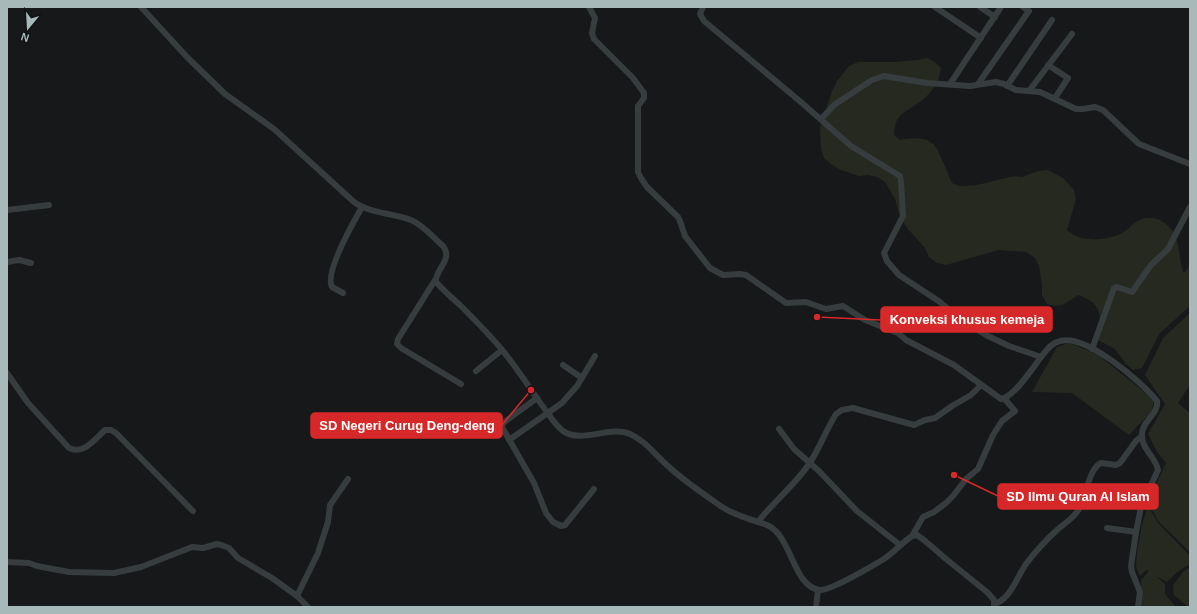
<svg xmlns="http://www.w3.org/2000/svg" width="1197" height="614" font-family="Arial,sans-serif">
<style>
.green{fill:#252920}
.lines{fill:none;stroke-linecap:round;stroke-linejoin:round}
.minor{stroke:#373d3e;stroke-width:6}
.leader{fill:none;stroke:#d62828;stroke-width:1.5}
.callout-dot{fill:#d62828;stroke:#111314;stroke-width:1.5}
.callout{fill:#d62828;stroke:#d62828;stroke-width:1.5}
.callout-label{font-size:13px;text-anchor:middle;font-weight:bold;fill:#fff}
</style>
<rect width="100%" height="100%" fill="#161819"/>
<g class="green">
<path d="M927,58L935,62L941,68C939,83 930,96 917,104C910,109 902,112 897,120C895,124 894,130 894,135L900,140C910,138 926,136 934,145C939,150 948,174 952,183L960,186L977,185L1014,176L1022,177L1038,171L1048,170L1063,178L1074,190L1076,199L1067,230C1081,243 1105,241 1122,233C1127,231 1131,225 1136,222C1150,213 1164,219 1173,232C1181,244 1178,260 1184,273L1190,265V306L1159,334L1142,368L1133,370L1126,364L1115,349L1098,340C1102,318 1103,303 1078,295C1066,303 1061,309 1047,304L1042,295V285L1039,266L1035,258L1026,252L999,250L946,265L937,263L929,257L925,248L907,228L900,217L895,199L885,182L877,177L868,175L859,176L841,170L832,165L824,158L821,149L820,128L832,91L837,81L849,66L858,62H893L918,60Z"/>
<path d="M1190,313V385L1178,403L1190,413V552L1158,521L1148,501L1166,463L1157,452L1148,434L1165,404L1145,375L1163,338Z"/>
<path d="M1069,343L1097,354L1154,400L1152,411L1129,435L1072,393L1032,392L1057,347Z"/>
<path d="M1148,506L1158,523L1190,556V564L1177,572L1167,582L1156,576L1165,584V594L1176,607H1141V580L1149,571L1146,570L1140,576L1136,567L1137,552L1142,524Z"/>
<path d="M1190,567V607H1188L1174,595L1173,585L1183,572Z"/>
</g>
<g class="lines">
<g class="minor">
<path d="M141,7L187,57L225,94L274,129L354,202C369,213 392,213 411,220C423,225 433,237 443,246C454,260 434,270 436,282C443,290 452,298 460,305C475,320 490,335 503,351C517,368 529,387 541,404C548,413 554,424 563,431C581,444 611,425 630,434C646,441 655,455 668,466C682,479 699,491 715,502C725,510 737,515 749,519C756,521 763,523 769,526C792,538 794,588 820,590C830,591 874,565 884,559C893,553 900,545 908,539L912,536L917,535L924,540L946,559L987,592L994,600V607"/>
<path d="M589,7L595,18L592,33L594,39L633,78L644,93V98L638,106V172L641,178L647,187L678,217L680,221L685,236L710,268L723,275L740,274L746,275L786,303L806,302L826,309L843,306L865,320L898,333L906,340L954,365L1001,399C1014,397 1033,368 1041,357"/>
<path d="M703,7L700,14L704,21L802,103L851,146L900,176L901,182L903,216L884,253L887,261L899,275L940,302L961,320L986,335L1009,346L1041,357C1047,350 1051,343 1060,341C1086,334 1141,381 1157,401C1159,414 1142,421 1142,434C1141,449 1156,457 1158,470L1141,507L1136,532L1131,566L1132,572L1140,592L1138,607"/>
<path d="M935,7L981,38"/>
<path d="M980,7L995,17"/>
<path d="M1048,65L1068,78L1055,98"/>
<path d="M950,84L1001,7"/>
<path d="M978,84L1029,11L1023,7"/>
<path d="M1007,86L1052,20"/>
<path d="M1029,91L1072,34"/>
<path d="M821,119L834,105L872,80L884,76L927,83L970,86L996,82L1004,84L1016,90L1040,92L1076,109H1083L1095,107L1103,110L1139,144L1190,164"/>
<path d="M7,210L49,205"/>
<path d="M7,262L19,260L31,263"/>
<path d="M435,280L398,339L397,344L401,348L461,384"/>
<path d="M343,293L332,287C324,273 354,221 362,207"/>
<path d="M1092,349L1114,288L1117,287L1132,292L1151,265L1168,249L1190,207"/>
<path d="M563,365L582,378"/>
<path d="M476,371L502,350"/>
<path d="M7,373L28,403L69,448C84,455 95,439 105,430H111L116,433L193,511"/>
<path d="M537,398L503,423L502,427L534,483L546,513L553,522L561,526L565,525L594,489"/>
<path d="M779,429L794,449L819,471L857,511L900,545"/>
<path d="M509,440L562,403L577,386L595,356"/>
<path d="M758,522C774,501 795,485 809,464C820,448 826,430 836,414L842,410L853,408L914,425L925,420L935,418L952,406L971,395L981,385"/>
<path d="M1107,528L1136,532"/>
<path d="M912,536L923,517L934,512L946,503L953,496L966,479L978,469L993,435L1002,421L1015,411L1004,398"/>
<path d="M7,562L29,563L37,566L69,572L114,573L141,567L192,547L203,548L217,544L221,545L229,548L238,558L272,578L297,596L308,607"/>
<path d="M297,596L318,553L328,522L330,505L348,479"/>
<path d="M995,604C1011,598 1017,577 1026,564C1035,552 1046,540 1057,530C1065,523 1074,518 1079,509C1086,497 1089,468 1101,463L1116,465L1120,463L1136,441L1142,436"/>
<path d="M816,607L818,590"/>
</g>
</g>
<path class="leader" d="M817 317L881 320M531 390L502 425M954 475L998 496"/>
<g class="callout-dot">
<circle cx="817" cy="317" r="4"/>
<circle cx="531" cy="390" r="4"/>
<circle cx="954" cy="475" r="4"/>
</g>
<g class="callout">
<rect x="881" y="307" width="171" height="25" rx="4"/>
<rect x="311" y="413" width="191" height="25" rx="4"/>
<rect x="998" y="484" width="160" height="25" rx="4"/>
</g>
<g class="callout-label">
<text x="967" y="324">Konveksi khusus kemeja</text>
<text x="407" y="430">SD Negeri Curug Deng-deng</text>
<text x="1078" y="501">SD Ilmu Quran Al Islam</text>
</g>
<rect width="1197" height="614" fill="none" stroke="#a7bab9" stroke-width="16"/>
<g transform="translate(28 28) rotate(198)" stroke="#111314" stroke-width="3" paint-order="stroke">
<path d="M0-3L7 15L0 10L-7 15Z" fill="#a7bab9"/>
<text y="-6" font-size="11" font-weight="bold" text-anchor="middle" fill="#a7bab9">N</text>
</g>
</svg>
